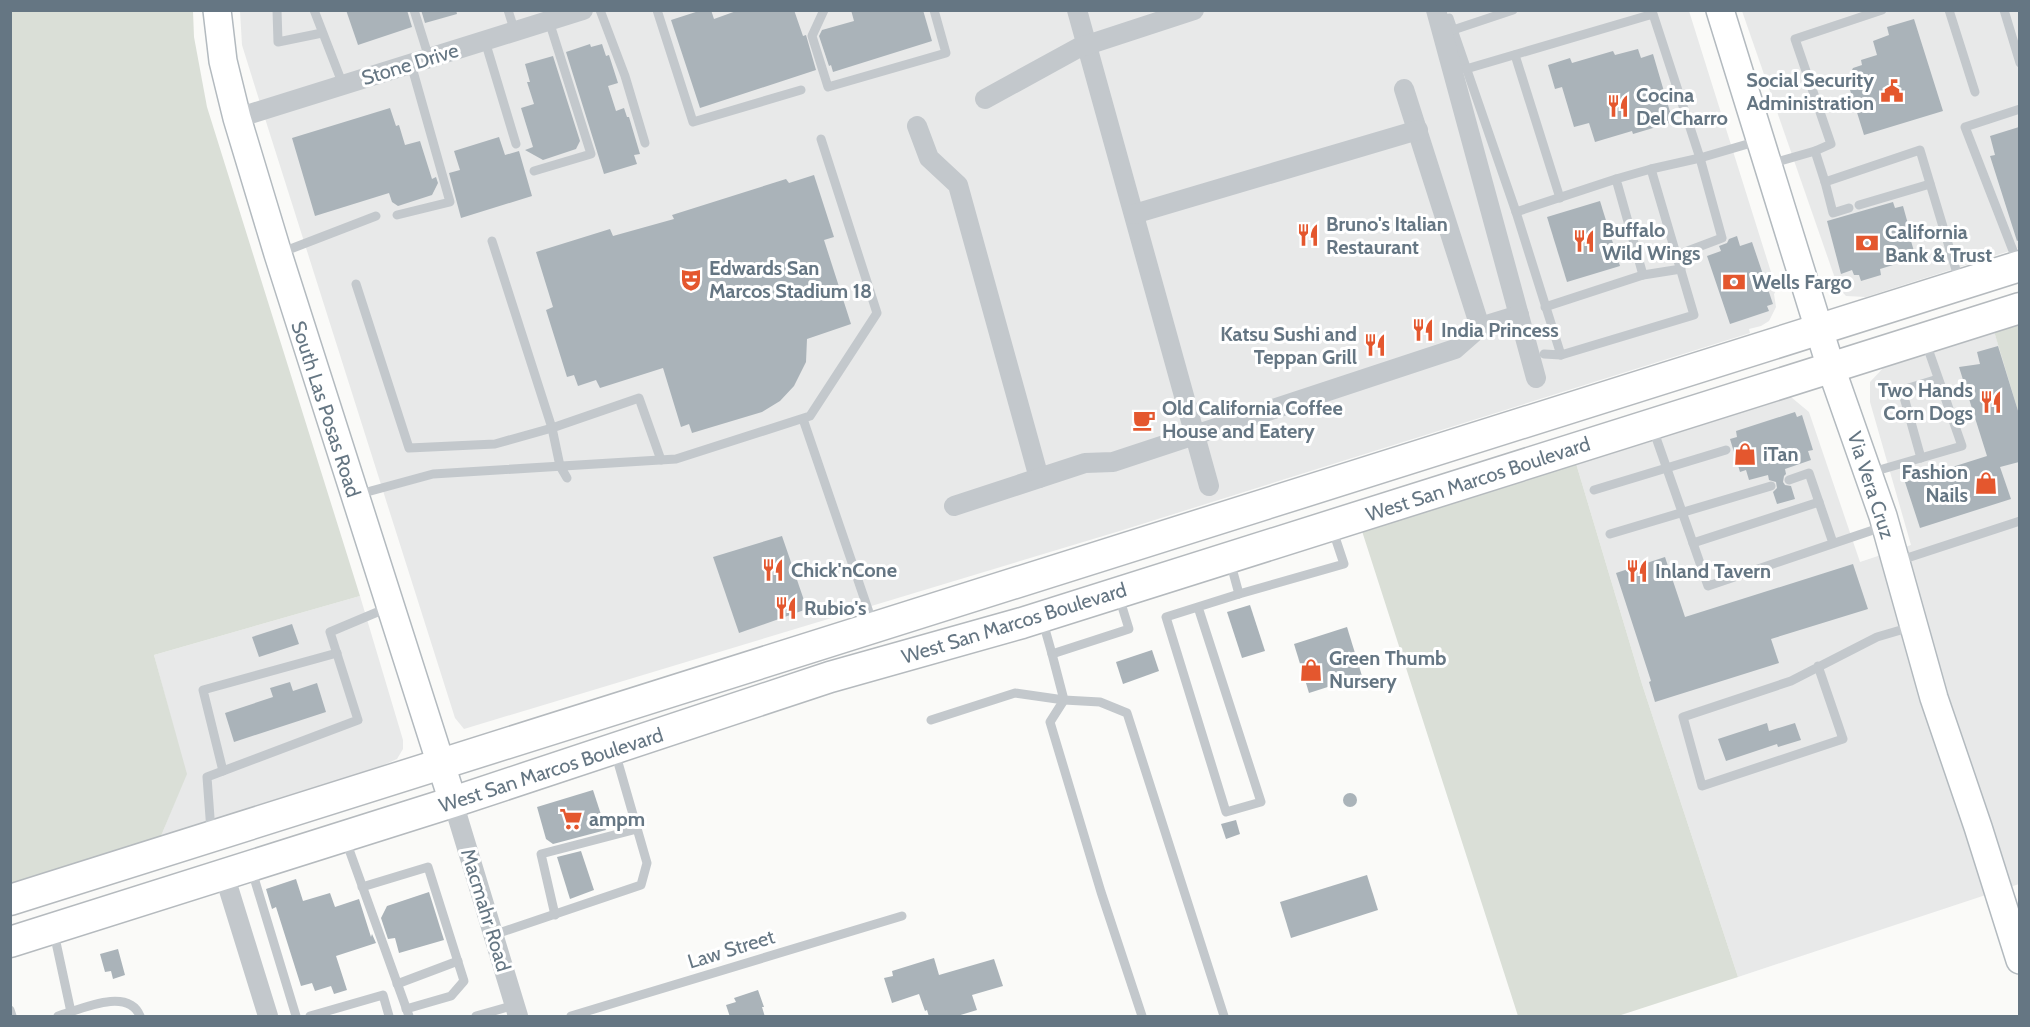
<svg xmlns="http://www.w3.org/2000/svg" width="2030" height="1027" font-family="Cabin,sans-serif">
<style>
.built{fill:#e8e9e9}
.green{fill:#dadfd7}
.building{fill:#aab3b9}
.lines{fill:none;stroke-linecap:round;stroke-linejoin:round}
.secondary-casing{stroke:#b3babf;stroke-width:30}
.primary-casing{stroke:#b5babe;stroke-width:33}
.service{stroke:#c3c8cc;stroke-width:9}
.minor{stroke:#c3c8cc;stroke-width:20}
.secondary{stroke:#fff;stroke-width:27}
.primary{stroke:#fff;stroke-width:30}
.labels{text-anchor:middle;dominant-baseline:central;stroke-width:6;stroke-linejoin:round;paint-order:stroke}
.street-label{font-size:20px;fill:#657683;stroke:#fff}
.poi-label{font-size:20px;font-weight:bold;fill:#657683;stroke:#fff;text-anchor:start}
</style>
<rect width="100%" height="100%" fill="#fafaf8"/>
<g class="built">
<path d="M240,11H1689L1776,288V291L1774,294L1776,307L1769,321L1761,326L1749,329L1750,333L1123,530L464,729L455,718L256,90L242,45Z"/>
<path d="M1742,11H2019V248L1866,297L1846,296L1838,287Z"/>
<path d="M1993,328L2020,414L2019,884L1738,977L1642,684L1575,460L1762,402L1791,397L1809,412L1860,562L1911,545L1870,402V382L1885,366Z"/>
<path d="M360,596L403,740V749L397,759L377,768L161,836L186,774L154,655Z"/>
</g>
<g class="green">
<path d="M11,10L193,11L194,37L207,107L360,596L154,655L187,774L161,836L11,883Z"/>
<path d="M2019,320V414L1993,328Z"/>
<path d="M1575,460L1642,684L1738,977L1618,1016H1518L1361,528Z"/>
</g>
<g class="building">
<path d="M346,10H407L412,27L358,45Z"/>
<path d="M421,10H456L457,14L425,23Z"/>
<path d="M702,10H711L714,19L739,10H794L803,36L806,35L816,70L700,108L671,20Z"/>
<path d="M851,10H923L932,41L833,72L831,65L829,66L819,36L822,30L854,21Z"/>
<path d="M1914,19L1943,111L1864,135L1850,90L1853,89L1849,76L1853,68L1862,65L1861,60L1877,55L1873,41L1889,35L1887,27Z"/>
<path d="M590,44L591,47L602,44L606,56L609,55L618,83L608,86L616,111L624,108L627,117H629L640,154L634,155L637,164L604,174L566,52Z"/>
<path d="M1638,49L1641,58L1653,54L1673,122L1633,134L1632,131L1595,142L1589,123L1574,127L1562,87L1555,89L1548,65L1570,58L1572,63L1613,51L1615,55Z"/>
<path d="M553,56L580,141L576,149L543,160L525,150L533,147L521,108L534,104L527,82H530L525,64Z"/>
<path d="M390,108L396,126L399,125L405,145L420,141L432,179L436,177L438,183L432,195L398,206L392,202L389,193L315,216L292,138Z"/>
<path d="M2019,127V240L2017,241L1990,156L1995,155L1990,136Z"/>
<path d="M499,137L505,155L519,151L532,196L461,218L449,173L460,170L454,151Z"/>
<path d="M814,175L834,237L824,240L851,324L807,339L806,362L794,386L780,401L762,412L692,433L689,424L681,427L663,368L600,388L596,380L578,386L574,375L567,377L546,310L553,307L536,252L610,229L613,236L674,219L672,215L786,179L789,183Z"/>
<path d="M1600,201L1620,266L1567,282L1547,217Z"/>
<path d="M1893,202L1895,208L1903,206L1908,224L1913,225L1917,239L1911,241L1916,258L1880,269L1881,275L1861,281L1859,275H1854L1852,270L1841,274L1827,221Z"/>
<path d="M1737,236L1740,246L1752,242L1773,304L1767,306L1769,311L1730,324L1707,256L1721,251L1719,246L1727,243L1729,239Z"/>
<path d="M1998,346L2019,414V462L2000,467L2011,499L1920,528L1905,482L1987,456L1959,367L1980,364L1977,352Z"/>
<path d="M1795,412L1797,417L1802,415L1813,450L1808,451L1811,460L1785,469L1786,474L1784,476L1783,482L1785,485L1791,486L1795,499L1777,504L1773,492L1777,488L1776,482L1769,480L1768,475L1749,480L1746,470L1740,472L1730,439L1737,437L1736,431Z"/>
<path d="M782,536L807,609L739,633L713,557Z"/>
<path d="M1665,557L1685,617L1853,564L1868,609L1771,639L1779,663L1655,702L1649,682L1651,681L1616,573Z"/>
<path d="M1250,605L1265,651L1242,658L1227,612Z"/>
<path d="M292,624L299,644L259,657L252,637Z"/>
<path d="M1347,627L1362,676L1309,693L1294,644Z"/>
<path d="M1152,650L1159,671L1123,684L1116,662Z"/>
<path d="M290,682L293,691L317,683L326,712L234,742L225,713L273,697L270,688Z"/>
<path d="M1767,723L1769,731L1795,723L1801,740L1778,747L1777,744L1726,761L1718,739Z"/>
<path d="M593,790L606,830L553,844L546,839L537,807Z"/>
<circle cx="1350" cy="800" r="7"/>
<path d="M1236,820L1240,834L1226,839L1221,824Z"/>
<path d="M581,851L594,890L570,899L557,857Z"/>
<path d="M1367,875L1378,910L1291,938L1280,902Z"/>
<path d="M296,879L303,901L330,893L335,907L359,899L371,937L372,934L376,943L336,956L347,990L334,994L331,986L315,991L312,983L301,986L276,907L272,909L266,889Z"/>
<path d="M429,892L444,940L399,953L395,938L388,939L381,918L387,906Z"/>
<path d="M118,949L125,975L113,979L111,971L105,972L100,954Z"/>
<path d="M934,958L939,975L994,959L1003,986L972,995L977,1010L954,1017H929L927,1010L925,1011L919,994L892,1003L884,978L893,976L892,971Z"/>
<path d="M758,990L764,1007H762L765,1017H730L726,1005L736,1002L734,998Z"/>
</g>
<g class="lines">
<g class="secondary-casing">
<g id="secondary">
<path d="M217,10L223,61L237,118L278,254L453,802"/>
<path d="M1720,10L1831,368L1883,516L1934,698L1978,827L2020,960"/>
</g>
</g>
<g class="primary-casing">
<g id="primary">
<path d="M10,900L2020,266"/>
<path d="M10,942L453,802L830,677L1022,623L2020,308"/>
</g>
</g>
<g class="service">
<path d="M277,10L278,42L322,33"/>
<path d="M314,10L343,85"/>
<path d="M414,10L429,58"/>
<path d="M508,10L515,32"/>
<path d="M600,10L625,76L645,143"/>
<path d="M657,10L693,122L801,90"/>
<path d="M824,10L812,36L828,87L946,53L934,10"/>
<path d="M1949,10L1975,92"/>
<path d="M2004,10L2020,63"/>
<path d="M1439,21L1449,18L1516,212L1561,355L1544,354"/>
<path d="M1453,30L1513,10"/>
<path d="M485,41L516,144"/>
<path d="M1515,55L1560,198"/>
<path d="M1466,69L1653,14L1700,158L1722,238L1677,255"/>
<path d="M1815,151L1831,144L1795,39L1882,10"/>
<path d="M1770,164L1815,151L1825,182L1920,150L1959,280"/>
<path d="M534,171L591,154L549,21"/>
<path d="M1825,182L1833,213L1849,208"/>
<path d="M1859,205L1930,184"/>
<path d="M1516,212L1616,179"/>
<path d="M397,215L450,202L411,64"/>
<path d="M280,253L376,216"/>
<path d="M2017,261L1965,127L2020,109"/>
<path d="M1643,275L1616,179L1651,169"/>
<path d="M356,284L409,448L495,444L552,428L492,241"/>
<path d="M1545,307L1643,275L1681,269"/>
<path d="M1561,355L1694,315L1651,169L1700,158L1758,141"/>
<path d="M803,419L873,624"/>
<path d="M1653,429L1708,586L1885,526"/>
<path d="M1921,458L1902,390L1938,379"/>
<path d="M1869,473L1962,446L1926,343"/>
<path d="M567,478L560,466L552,428L639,398L661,460"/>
<path d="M1789,480L1809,473L1833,543"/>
<path d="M1594,490L1726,450"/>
<path d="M356,495L433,474L676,459L810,416L877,313L821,139"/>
<path d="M1610,534L1771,486"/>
<path d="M1693,543L1819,502"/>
<path d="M1230,561L1239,594"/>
<path d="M1898,561L2020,521"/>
<path d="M1198,607L1261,802L1226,812L1166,617L1239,594L1344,564L1333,531"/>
<path d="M1043,622L1052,654L1129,629L1119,597"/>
<path d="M1052,654L1064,700L1050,722L1101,892L1142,1016"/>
<path d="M1818,666L1843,739L1702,786L1683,717L1791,681L1877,637L1911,627"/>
<path d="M931,720L1015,693L1064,700L1100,702L1127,713L1224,1016"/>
<path d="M223,771L203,690L337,653"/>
<path d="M211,831L207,777L358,720L330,632L387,608"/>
<path d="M346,841L409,1016"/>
<path d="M252,871L296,1016"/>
<path d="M362,887L428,867L464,981L451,996L406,1009"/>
<path d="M555,915L541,854L637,829"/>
<path d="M54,933L71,1012"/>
<path d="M493,935L641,885L647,863L615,752"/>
<path d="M397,984L458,961"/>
<path d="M10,1010L12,1016"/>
<path d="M58,1016C79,1010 128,986 140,1016"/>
<path d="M310,1016L383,995L389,1016"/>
<path d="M476,1016L515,1005"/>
<path d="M571,1016L902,916"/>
</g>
<g class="minor">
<path d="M1077,10L1209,486"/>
<path d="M1436,10L1536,378"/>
<path d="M1404,89L1480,327"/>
<path d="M985,99L1078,48L1194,10"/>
<path d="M237,118L583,10"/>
<path d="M917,126L929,158L958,185L1039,478"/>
<path d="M1134,214L1418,130"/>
<path d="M954,506L1085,463L1113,462L1455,349L1480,327L1519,315"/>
<path d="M453,802L518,1016"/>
<path d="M224,874L268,1016"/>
</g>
<use href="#secondary" class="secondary"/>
<use href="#primary" class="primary"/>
</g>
<defs>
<g id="civic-bare" transform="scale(1.8)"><path d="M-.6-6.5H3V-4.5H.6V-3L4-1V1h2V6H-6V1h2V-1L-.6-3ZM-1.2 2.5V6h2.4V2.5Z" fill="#e4572e" stroke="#fff" stroke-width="2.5" paint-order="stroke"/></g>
<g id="restaurant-bare" transform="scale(1.8)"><path d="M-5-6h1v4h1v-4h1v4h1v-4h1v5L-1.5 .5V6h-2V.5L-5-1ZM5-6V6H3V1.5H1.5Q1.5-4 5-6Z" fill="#e4572e" stroke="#fff" stroke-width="2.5" paint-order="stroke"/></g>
<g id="bank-bare" transform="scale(1.8)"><path d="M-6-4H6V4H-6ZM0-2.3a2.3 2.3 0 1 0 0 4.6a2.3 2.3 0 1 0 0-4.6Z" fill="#e4572e" stroke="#fff" stroke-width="2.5" paint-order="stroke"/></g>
<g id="theatre-bare" transform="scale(1.8)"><path d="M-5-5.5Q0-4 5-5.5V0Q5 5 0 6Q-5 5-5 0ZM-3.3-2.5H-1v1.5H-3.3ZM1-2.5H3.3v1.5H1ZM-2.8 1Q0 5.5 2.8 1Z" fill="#e4572e" stroke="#fff" stroke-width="2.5" paint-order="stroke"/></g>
<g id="cafe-bare" transform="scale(1.8)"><path d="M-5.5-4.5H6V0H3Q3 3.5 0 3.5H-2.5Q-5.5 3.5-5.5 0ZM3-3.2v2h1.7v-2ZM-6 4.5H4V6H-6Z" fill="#e4572e" stroke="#fff" stroke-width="2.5" paint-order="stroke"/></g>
<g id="shop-bare" transform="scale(1.8)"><path d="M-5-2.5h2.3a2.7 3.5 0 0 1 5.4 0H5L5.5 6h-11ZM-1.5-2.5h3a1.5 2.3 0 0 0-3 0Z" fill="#e4572e" stroke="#fff" stroke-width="2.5" paint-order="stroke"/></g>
<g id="supermarket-bare" transform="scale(1.8)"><path d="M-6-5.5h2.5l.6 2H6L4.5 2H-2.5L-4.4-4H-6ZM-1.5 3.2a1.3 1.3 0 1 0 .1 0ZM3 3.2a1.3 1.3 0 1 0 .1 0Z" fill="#e4572e" stroke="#fff" stroke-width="2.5" paint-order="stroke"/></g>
</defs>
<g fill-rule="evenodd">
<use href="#civic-bare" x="1892" y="91"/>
<use href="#restaurant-bare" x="1618" y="106"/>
<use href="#restaurant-bare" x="1308" y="235"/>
<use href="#restaurant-bare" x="1584" y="241"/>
<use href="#bank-bare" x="1867" y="243"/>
<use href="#theatre-bare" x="691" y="280"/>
<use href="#bank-bare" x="1734" y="282"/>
<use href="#restaurant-bare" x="1423" y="330"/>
<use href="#restaurant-bare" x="1375" y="345"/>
<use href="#restaurant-bare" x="1991" y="402"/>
<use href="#cafe-bare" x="1144" y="420"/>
<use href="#shop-bare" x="1745" y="454"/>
<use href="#shop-bare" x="1986" y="483"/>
<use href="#restaurant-bare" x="773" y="570"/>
<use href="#restaurant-bare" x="1637" y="571"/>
<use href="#restaurant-bare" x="786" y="608"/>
<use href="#shop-bare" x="1311" y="670"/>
<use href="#supermarket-bare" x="571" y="819"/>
</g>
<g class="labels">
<g class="street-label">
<text transform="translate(410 64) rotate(-17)">Stone Drive</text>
<text transform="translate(326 409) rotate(72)">South Las Posas Road</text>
<text transform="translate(1478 479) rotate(-18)">West San Marcos Boulevard</text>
<text transform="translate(1871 485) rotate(72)">Via Vera Cruz</text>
<text transform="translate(1014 623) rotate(-17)">West San Marcos Boulevard</text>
<text transform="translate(551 770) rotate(-18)">West San Marcos Boulevard</text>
<text transform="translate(486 910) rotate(73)">Macmahr Road</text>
<text transform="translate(731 949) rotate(-17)">Law Street</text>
</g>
<g class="poi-label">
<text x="1874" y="80" text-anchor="end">Social Security<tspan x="1874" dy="23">Administration</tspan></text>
<text x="1636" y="95">Cocina<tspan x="1636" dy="23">Del Charro</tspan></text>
<text x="1326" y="224">Bruno's Italian<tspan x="1326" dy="23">Restaurant</tspan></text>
<text x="1602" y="230">Buffalo<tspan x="1602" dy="23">Wild Wings</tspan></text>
<text x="1885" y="232">California<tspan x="1885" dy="23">Bank &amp; Trust</tspan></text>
<text x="709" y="268">Edwards San<tspan x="709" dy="23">Marcos Stadium 18</tspan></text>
<text x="1752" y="282">Wells Fargo</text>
<text x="1441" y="330">India Princess</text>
<text x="1357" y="334" text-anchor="end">Katsu Sushi and<tspan x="1357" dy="23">Teppan Grill</tspan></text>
<text x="1973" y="390" text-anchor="end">Two Hands<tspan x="1973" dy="23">Corn Dogs</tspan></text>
<text x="1162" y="408">Old California Coffee<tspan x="1162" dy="23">House and Eatery</tspan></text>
<text x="1763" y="454">iTan</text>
<text x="1968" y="472" text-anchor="end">Fashion<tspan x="1968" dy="23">Nails</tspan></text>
<text x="791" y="570">Chick'nCone</text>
<text x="1655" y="571">Inland Tavern</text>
<text x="804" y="608">Rubio's</text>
<text x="1329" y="658">Green Thumb<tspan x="1329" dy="23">Nursery</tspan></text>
<text x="589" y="819">ampm</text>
</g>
</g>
<rect width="2030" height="1027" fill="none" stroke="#657683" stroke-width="24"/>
</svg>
